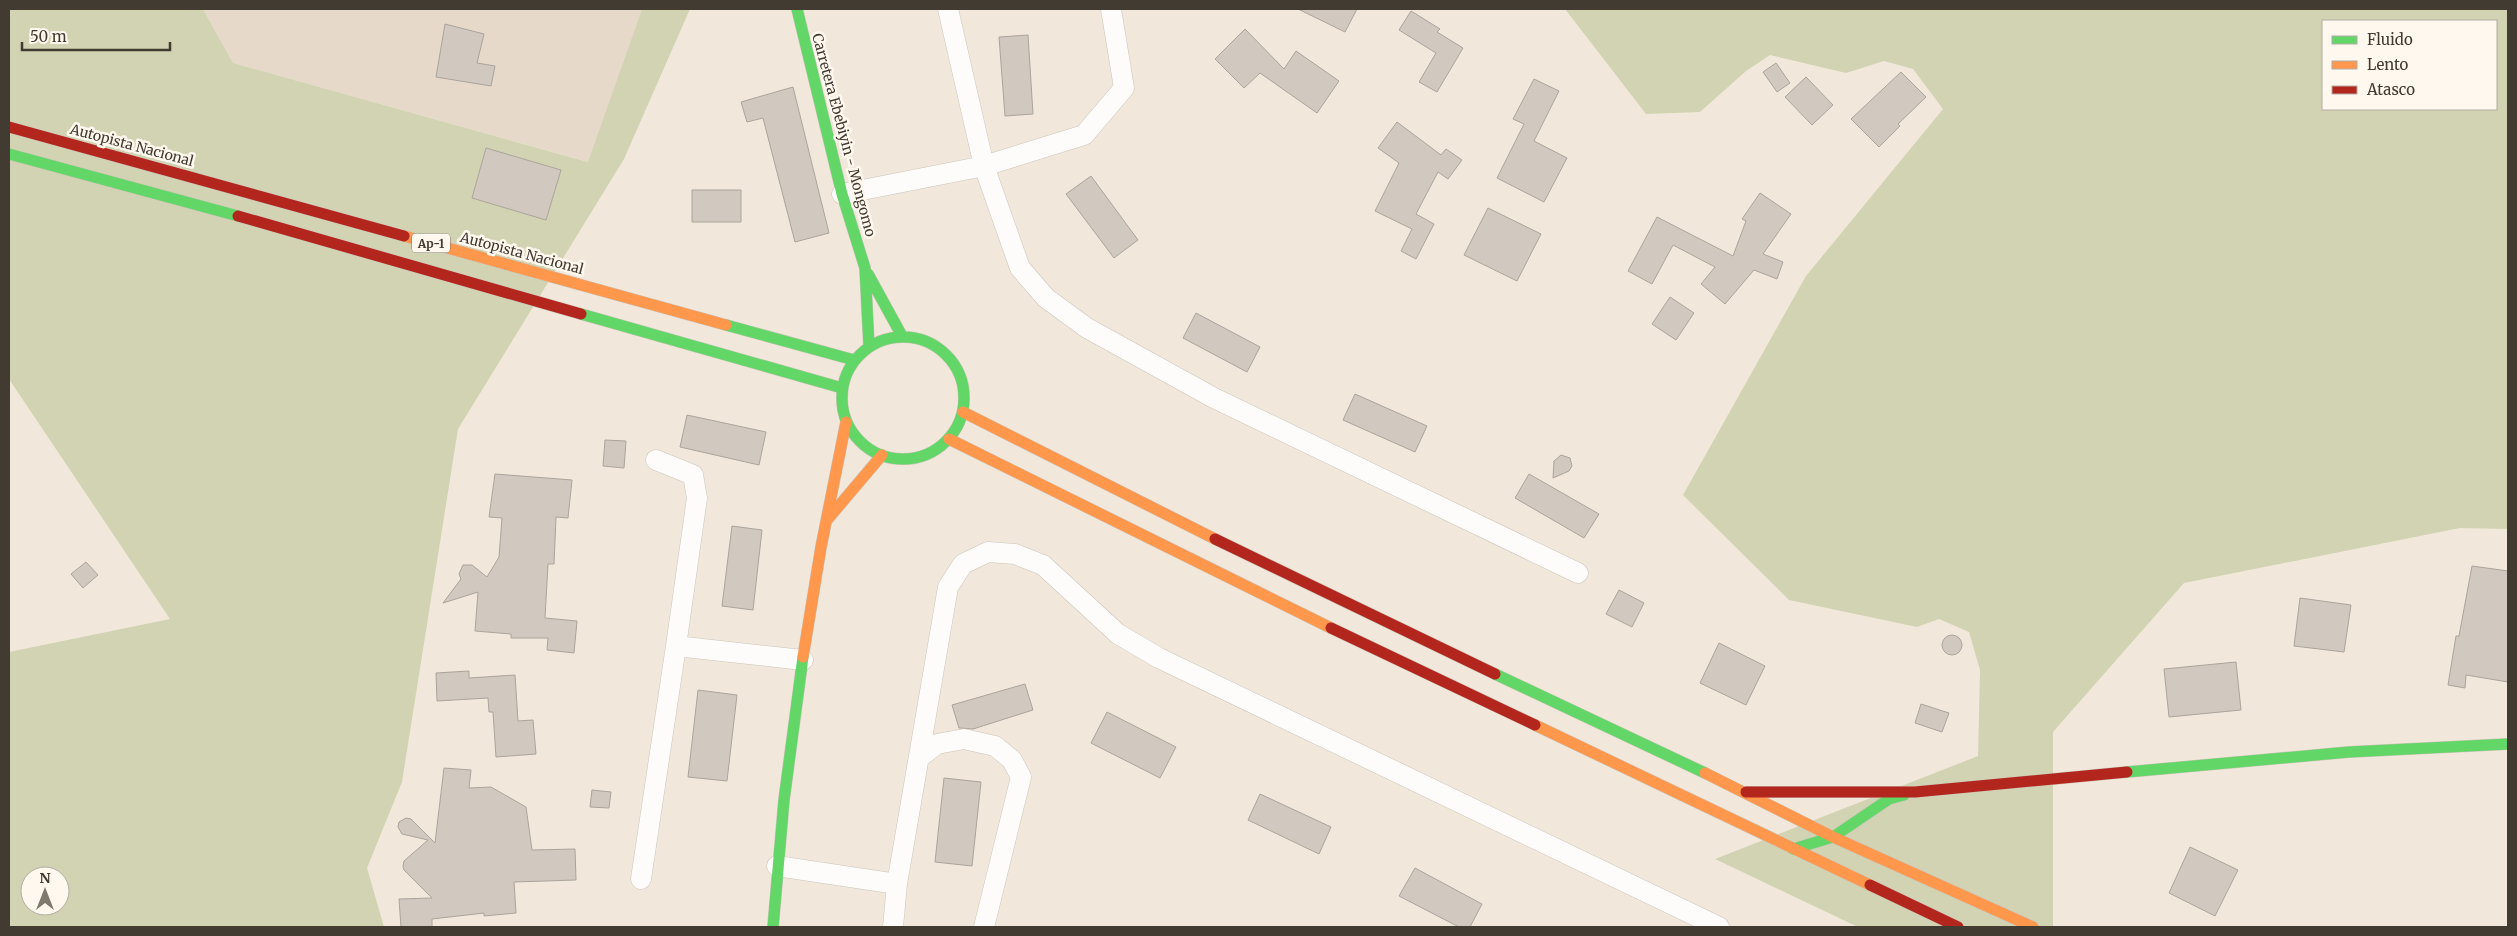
<svg xmlns="http://www.w3.org/2000/svg" width="2517" height="936" font-family="Merriweather,serif">
<style>
.industrial{fill:#e6d9ca}
.green{fill:#d2d3b2;fill-rule:evenodd}
.building{fill:#d1c9bf;stroke:#aba49b}
.lines{fill:none;stroke-linecap:round;stroke-linejoin:round}
.street-casing{stroke:#ccc4ba;stroke-width:21}
.fast-casing{stroke:#ccc4ba;stroke-width:12}
.slow-casing{stroke:#ccc4ba;stroke-width:12}
.jam-casing{stroke:#ccc4ba;stroke-width:12}
.street{stroke:#fdfcfa;stroke-width:20}
.fast{stroke:#63d668;stroke-width:11}
.slow{stroke:#ff974d;stroke-width:11}
.jam{stroke:#b3261e;stroke-width:11}
.labels{text-anchor:middle;dominant-baseline:central;stroke-width:5;stroke-linejoin:round;paint-order:stroke}
.shield{fill:#fff8ef;stroke:#7b746b;stroke-width:1}
.shield-label{font-size:12px;font-weight:bold;fill:#423b32}
.street-label{font-size:14px;fill:#423b32;stroke:#fff8ef}
</style>
<rect width="100%" height="100%" fill="#f1e8db"/>
<path class="industrial" d="M 203,9 L 642,9 L 589,162 L 233,63 Z"/>
<path class="green" d="M 9,9 L 203,9 L 233,63 L 588,162 L 642,9 L 690,9 L 624,159 L 458,429 L 402,782 L 367,868 L 384,927 L 9,927 L 9,652 L 170,619 L 9,379 ZM 30,876 L 60,876 L 60,906 L 30,906 Z
M 1565,9 L 2508,9 L 2508,529 L 2460,528 L 2184,583 L 2053,732 L 2053,927 L 1858,927 L 1715,859 L 1978,756 L 1980,670 L 1969,632 L 1939,619 L 1917,627 L 1789,600 L 1683,495 L 1806,276 L 1943,109 L 1913,69 L 1884,61 L 1846,73 L 1770,55 L 1746,71 L 1700,112 L 1646,114 ZM 2323,21 L 2496,21 L 2496,109 L 2323,109 Z"/>
<path class="building" d="M 1298,9 L 1357,9 L 1345,32 Z
M 1411,11 L 1440,29 L 1437,32 L 1463,48 L 1437,92 L 1419,82 L 1436,53 L 1399,30 Z
M 445,24 L 484,34 L 477,63 L 495,66 L 491,86 L 436,77 Z
M 1245,29 L 1284,69 L 1296,51 L 1339,81 L 1317,113 L 1260,73 L 1244,88 L 1215,59 Z
M 1028,35 L 1033,114 L 1005,116 L 999,37 Z
M 1776,63 L 1790,83 L 1777,92 L 1763,72 Z
M 1901,72 L 1926,97 L 1898,124 L 1900,126 L 1879,147 L 1851,119 Z
M 1806,77 L 1833,105 L 1812,125 L 1785,97 Z
M 1534,79 L 1559,91 L 1534,141 L 1567,158 L 1544,202 L 1497,178 L 1524,124 L 1513,119 Z
M 793,87 L 829,233 L 795,242 L 763,118 L 747,122 L 741,102 Z
M 1397,122 L 1441,155 L 1446,149 L 1462,160 L 1448,179 L 1438,172 L 1416,214 L 1434,224 L 1416,259 L 1401,251 L 1412,229 L 1375,211 L 1399,163 L 1378,148 Z
M 486,148 L 561,170 L 546,220 L 472,198 Z
M 1091,176 L 1138,240 L 1114,258 L 1066,194 Z
M 692,190 L 741,190 L 741,222 L 692,222 Z
M 1760,193 L 1791,214 L 1763,254 L 1783,262 L 1777,279 L 1754,270 L 1725,304 L 1701,284 L 1715,267 L 1673,245 L 1652,284 L 1628,271 L 1657,217 L 1733,256 L 1746,221 L 1742,219 Z
M 1488,208 L 1541,234 L 1517,281 L 1464,255 Z
M 1670,297 L 1694,313 L 1676,340 L 1652,324 Z
M 1196,313 L 1260,347 L 1247,372 L 1183,338 Z
M 1355,394 L 1427,426 L 1415,452 L 1343,420 Z
M 687,415 L 766,432 L 759,465 L 680,447 Z
M 605,440 L 626,441 L 624,468 L 603,466 Z
M 1561,455 L 1570,458 L 1572,466 L 1569,471 L 1553,478 L 1554,461 Z
M 495,474 L 572,480 L 568,518 L 556,517 L 554,564 L 548,564 L 545,618 L 577,621 L 574,653 L 547,650 L 548,638 L 511,638 L 511,634 L 475,631 L 478,592 L 443,603 L 461,579 L 459,574 L 463,565 L 472,565 L 487,577 L 499,557 L 502,518 L 489,517 Z
M 1529,474 L 1599,514 L 1584,538 L 1515,498 Z
M 732,526 L 762,530 L 753,610 L 722,606 Z
M 86,562 L 98,575 L 83,588 L 71,574 Z
M 2472,566 L 2508,571 L 2508,682 L 2466,675 L 2465,688 L 2448,685 L 2456,636 L 2459,636 Z
M 1619,590 L 1644,603 L 1632,627 L 1606,614 Z
M 2300,598 L 2351,605 L 2344,652 L 2294,646 Z
M1942 645a10 10 0 1 1 20 0a10 10 0 1 1-20 0Z
M 1719,643 L 1765,666 L 1746,705 L 1700,683 Z
M 2236,662 L 2241,710 L 2169,717 L 2164,669 Z
M 469,671 L 469,678 L 515,675 L 518,721 L 533,720 L 536,754 L 496,757 L 493,712 L 489,712 L 488,698 L 437,701 L 436,673 Z
M 1025,684 L 1033,710 L 973,729 L 959,728 L 952,705 Z
M 698,690 L 737,695 L 727,781 L 688,777 Z
M 1921,704 L 1949,713 L 1942,732 L 1915,723 Z
M 1107,712 L 1176,747 L 1160,778 L 1091,743 Z
M 444,768 L 471,770 L 469,788 L 491,787 L 526,807 L 532,850 L 575,849 L 576,880 L 514,882 L 516,913 L 484,916 L 484,913 L 432,919 L 432,927 L 401,927 L 399,899 L 432,898 L 404,870 L 403,866 L 404,861 L 428,840 L 402,834 L 398,827 L 399,822 L 406,818 L 411,819 L 435,843 Z
M 944,778 L 981,782 L 972,866 L 935,862 Z
M 592,790 L 611,792 L 609,808 L 590,807 Z
M 1260,794 L 1331,827 L 1319,854 L 1248,820 Z
M 2190,847 L 2238,870 L 2215,916 L 2169,893 Z
M 1415,868 L 1482,904 L 1470,927 L 1459,927 L 1399,896 Z"/>
<g class="lines">
<defs>
<path id="street" d="M 948,9 L 984,166 L 1020,268 L 1046,298 L 1087,328 L 1214,398 L 1578,573
M 842,194 L 984,166 L 1084,135 L 1124,88 L 1111,9
M 656,460 L 693,475 L 697,498 L 676,646 L 803,660
M 920,757 L 937,744 L 964,739 L 995,746 L 1012,760 L 1021,777 L 984,927
M 777,866 L 897,884
M 641,879 L 676,646
M 893,927 L 897,884 L 948,587 L 963,564 L 988,552 L 1015,554 L 1043,565 L 1118,634 L 1159,658 L 1719,927"/>
<path id="fast" d="M 797,9 L 842,194 L 865,268 L 869,346
M 9,154 L 238,216
M 868,274 L 902,336
M 581,314 L 842,388
M 726,325 L 854,360
M842 398a61 61 0 1 1 122 0a61 61 0 1 1-122 0Z
M 1495,674 L 1705,773
M 2127,772 L 2349,752 L 2508,744
M 1793,849 L 1833,837 L 1889,799 L 1904,795
M 773,927 L 784,800 L 803,657"/>
<path id="slow" d="M 404,236 L 726,325
M 963,412 L 1215,539
M 949,439 L 1331,628
M 827,520 L 882,455
M 803,657 L 821,547 L 846,422
M 1535,725 L 1870,885
M 1705,773 L 1833,837 L 2033,927"/>
<path id="jam" d="M 9,127 L 404,236
M 238,216 L 581,314
M 1215,539 L 1495,674
M 1331,628 L 1535,725
M 1746,792 L 1915,792 L 2127,772
M 1870,885 L 1958,927"/>
</defs>
<use href="#street" class="street-casing"/>
<use href="#fast" class="fast-casing"/>
<use href="#slow" class="slow-casing"/>
<use href="#jam" class="jam-casing"/>
<use href="#street" class="street"/>
<use href="#fast" class="fast"/>
<use href="#slow" class="slow"/>
<use href="#jam" class="jam"/>
</g>
<g class="labels">
<rect class="shield" x="412" y="233.5" width="38" height="19" rx="4"/>
<g class="shield-label">
<text x="431" y="243">Ap-1</text>
</g>
<g class="street-label">
<text transform="translate(844 135) rotate(75)">Carretera Ebebiyin - Mongomo</text>
<text transform="translate(132 145) rotate(15)">Autopista Nacional</text>
<text transform="translate(522 253) rotate(15)">Autopista Nacional</text>
</g>
</g>
<rect width="2517" height="936" fill="none" stroke="#423b32" stroke-width="20"/>
<rect x="2322" y="20" width="175" height="90" fill="#fff8ef" stroke="#b3aca3"/>
<rect x="2332" y="36" width="25" height="8" fill="#63d668" stroke="#b3aca3"/>
<text x="2367" y="45" font-size="15" fill="#423b32">Fluido</text>
<rect x="2332" y="61" width="25" height="8" fill="#ff974d" stroke="#b3aca3"/>
<text x="2367" y="70" font-size="15" fill="#423b32">Lento</text>
<rect x="2332" y="86" width="25" height="8" fill="#b3261e" stroke="#b3aca3"/>
<text x="2367" y="95" font-size="15" fill="#423b32">Atasco</text>
<g transform="translate(45 891)"><circle r="24" fill="#fff8ef" stroke="#b3aca3"/>
<path d="M0-4L9 19L0 12L-9 19Z" fill="#7f786d"/>
<text y="-8" font-size="14" font-weight="bold" text-anchor="middle" fill="#423b32">N</text>
</g>
<path d="M22 42v8h148v-8" fill="none" stroke="#423b32" stroke-width="2.5"/>
<text x="30" y="42" font-size="15" fill="#423b32" stroke="#fff8ef" stroke-width="4" paint-order="stroke">50 m</text>
</svg>
